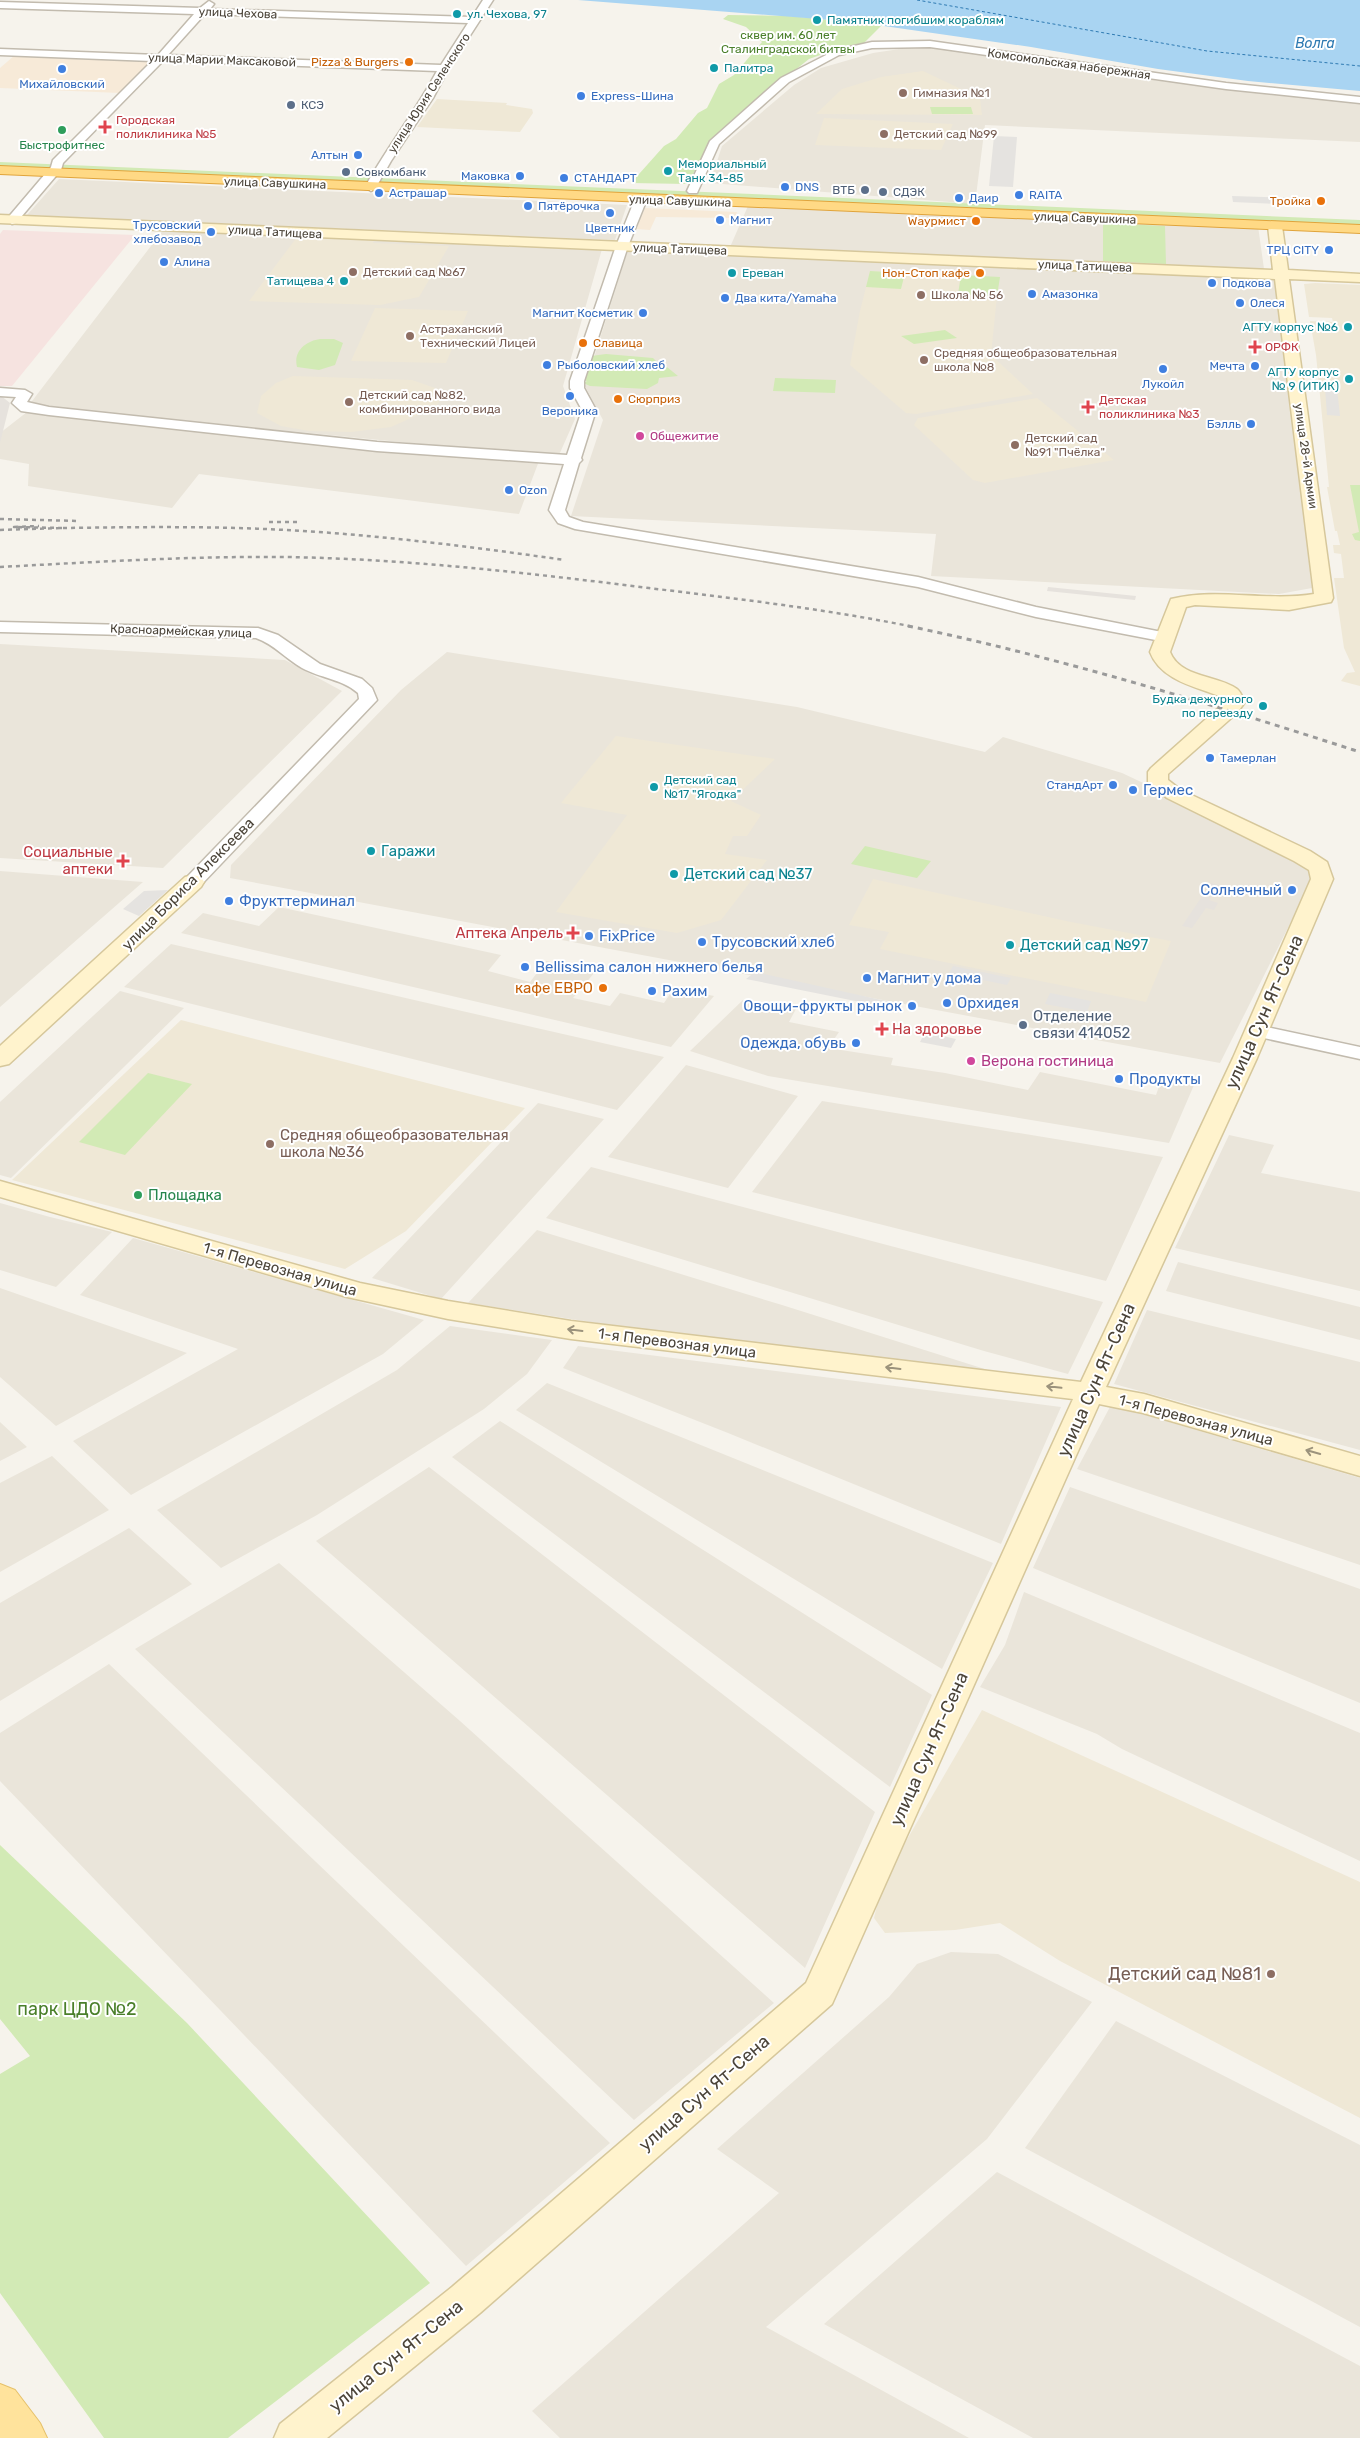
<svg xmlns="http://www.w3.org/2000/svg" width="1360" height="2438" font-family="Rubik,sans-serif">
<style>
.residential{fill:#eae5da}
.commercial{fill:#f7ead8}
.industrial{fill:#e6e2dd}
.education{fill:#efe8d6}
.medical{fill:#f6e3e0}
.green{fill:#d2eab5}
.parking{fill:#e5e3e0}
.water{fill:#a9d4f2}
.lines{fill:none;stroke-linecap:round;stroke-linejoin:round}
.ferry{stroke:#2e7ab2;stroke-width:1;stroke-dasharray:3 2.5;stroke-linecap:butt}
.tertiary-casing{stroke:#c2bbae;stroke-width:3}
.secondary-casing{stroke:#d6c79b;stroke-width:3}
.primary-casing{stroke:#e6c16a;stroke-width:2}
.trunk-casing{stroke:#e0a43c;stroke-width:2}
.tertiary{fill:#fff;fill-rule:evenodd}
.secondary{fill:#fff3cd;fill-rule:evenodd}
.primary{fill:#ffe39c;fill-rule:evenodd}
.trunk{fill:#ffd985;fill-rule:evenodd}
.rail-far1{stroke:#9a9a9a;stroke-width:2.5;stroke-dasharray:4 4;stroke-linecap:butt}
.rail{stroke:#9a9a9a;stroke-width:3;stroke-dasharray:5 5;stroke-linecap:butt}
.oneway{stroke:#9c937c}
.culture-dot{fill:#0f9aa8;stroke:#fff;stroke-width:2}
.food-dot{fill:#e8710a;stroke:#fff;stroke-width:2}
.shop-dot{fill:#3f7fe0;stroke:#fff;stroke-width:2}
.education-dot{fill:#8d6e63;stroke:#fff;stroke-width:2}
.service-dot{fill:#5c6f8a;stroke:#fff;stroke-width:2}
.health-dot{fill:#e0444e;stroke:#fff;stroke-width:2}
.leisure-dot{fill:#2e9e5b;stroke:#fff;stroke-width:2}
.hotel-dot{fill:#d1479c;stroke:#fff;stroke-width:2}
.labels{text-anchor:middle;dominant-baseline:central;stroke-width:4;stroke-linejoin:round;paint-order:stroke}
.far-street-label{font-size:12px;fill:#4b4439;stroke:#fff}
.far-culture-label{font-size:12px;fill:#0d838f;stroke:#fff;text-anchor:start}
.far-park-label{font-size:12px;fill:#4a7f2a;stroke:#fff}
.far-food-label{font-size:12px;fill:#c56008;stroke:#fff;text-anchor:end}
.far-shop-label{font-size:12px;fill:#366cbe;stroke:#fff;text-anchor:start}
.far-education-label{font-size:12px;fill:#785e54;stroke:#fff;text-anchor:start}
.far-service-label{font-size:12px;fill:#4e5e75;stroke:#fff;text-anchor:start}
.far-health-label{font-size:12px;fill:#be3a42;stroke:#fff;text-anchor:start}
.far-leisure-label{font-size:12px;fill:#27864d;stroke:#fff}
.far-hotel-label{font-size:12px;fill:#b23c85;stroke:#fff;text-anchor:start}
.far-water-label{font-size:14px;font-style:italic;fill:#2e7ab2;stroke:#fff}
.shop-label{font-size:15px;fill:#366cbe;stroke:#fff;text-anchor:start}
.culture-label{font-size:15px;fill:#0d838f;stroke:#fff;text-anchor:start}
.health-label{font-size:15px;fill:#be3a42;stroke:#fff;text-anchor:end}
.street-label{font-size:15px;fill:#4b4439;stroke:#fff}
.food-label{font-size:15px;fill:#c56008;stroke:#fff;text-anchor:end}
.service-label{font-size:15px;fill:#4e5e75;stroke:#fff;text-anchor:start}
.hotel-label{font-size:15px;fill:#b23c85;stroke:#fff;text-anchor:start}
.education-label{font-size:15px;fill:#785e54;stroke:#fff;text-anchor:start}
.leisure-label{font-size:15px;fill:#27864d;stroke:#fff;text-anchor:start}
.near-street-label{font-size:18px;fill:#4b4439;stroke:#fff}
.near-education-label{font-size:18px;fill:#785e54;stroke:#fff;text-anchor:end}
.near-park-label{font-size:18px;fill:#4a7f2a;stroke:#fff}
</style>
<rect width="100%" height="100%" fill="#f6f3ec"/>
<path class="residential" d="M 913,47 L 947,48 L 1152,80 L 1360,102 L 1360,142 L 985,125 L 975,204 L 710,183 L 722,146 L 794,85 L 821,68 L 873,53 Z
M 59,179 L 627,205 L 615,240 L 27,215 Z
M 748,206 L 1258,226 L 1265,276 L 1277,281 L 1312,588 L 1279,594 L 931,576 L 936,534 L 571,516 L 603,420 L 585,386 L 628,250 L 727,254 Z
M 164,229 L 602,249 L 563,386 L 575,419 L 559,455 L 430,445 L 29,405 Z
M 27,412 L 492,459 L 539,461 L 519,514 L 199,474 L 172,508 L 28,486 L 29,464 L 0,459 L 0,433 Z
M 0,644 L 285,660 L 342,691 L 163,868 L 0,858 Z
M 447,652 L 797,707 L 985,752 L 1003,737 L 1122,773 L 1303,858 L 1314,876 L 1220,1063 L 230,878 L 231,865 L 401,690 Z
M 0,871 L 143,882 L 0,1007 Z
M 279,907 L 501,955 L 488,971 L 530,982 L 546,961 L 595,972 L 573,998 L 610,1006 L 620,993 L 664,1003 L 674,988 L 714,996 L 671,1047 L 181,933 L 203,913 L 259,926 Z
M 171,944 L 462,1011 L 664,1057 L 617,1110 L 124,987 Z
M 120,991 L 184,1008 L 11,1178 L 0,1175 L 0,1102 Z
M 743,1000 L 796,1009 L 789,1022 L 839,1032 L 828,1048 L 893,1058 L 891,1065 L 945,1073 L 1028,1090 L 1040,1072 L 1156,1095 L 1162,1078 L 1194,1085 L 1169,1143 L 768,1076 L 690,1051 Z
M 686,1065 L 798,1096 L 728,1188 L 608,1157 Z
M 822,1101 L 1086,1144 L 1163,1157 L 1106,1281 L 752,1192 Z
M 538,1103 L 604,1119 L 441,1299 L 372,1278 Z
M 1229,1135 L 1274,1145 L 1261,1173 L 1360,1192 L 1360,1291 L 1175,1248 Z
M 591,1167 L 1103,1302 L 1068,1374 L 984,1351 L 546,1218 Z
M 0,1203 L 50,1217 L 112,1232 L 56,1287 L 0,1270 Z
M 537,1230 L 782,1305 L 991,1371 L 623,1327 L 468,1303 Z
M 133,1238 L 424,1320 L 383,1354 L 131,1495 L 73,1441 L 238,1349 L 80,1295 Z
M 1178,1262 L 1360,1307 L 1360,1340 L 1166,1291 Z
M 0,1288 L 89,1319 L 187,1353 L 56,1426 L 0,1377 Z
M 1147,1310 L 1360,1362 L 1360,1450 L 1114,1384 Z
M 450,1326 L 552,1340 L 527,1374 L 484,1409 L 317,1515 L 221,1568 L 157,1510 L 397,1370 Z
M 578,1346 L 1061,1407 L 1001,1544 L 728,1433 L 563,1368 Z
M 547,1383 L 993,1563 L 942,1669 L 516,1410 Z
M 1111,1405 L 1360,1478 L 1360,1565 L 1077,1469 Z
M 500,1421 L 932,1695 L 890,1787 L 452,1457 Z
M 0,1422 L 27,1447 L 0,1461 Z
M 52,1456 L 109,1510 L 0,1572 L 0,1483 Z
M 429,1467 L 875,1812 L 805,1968 L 316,1541 Z
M 1070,1487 L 1360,1589 L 1360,1703 L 1033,1568 Z
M 129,1528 L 192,1584 L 0,1701 L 0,1603 Z
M 279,1563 L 460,1721 L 774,2003 L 634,2120 L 135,1649 Z
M 1024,1592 L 1360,1733 L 1360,1861 L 1122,1749 L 1097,1734 L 980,1687 L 1005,1645 Z
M 109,1664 L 610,2143 L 466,2266 L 0,1781 L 0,1733 Z
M 951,1952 L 998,1954 L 1092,2002 L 987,2139 L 766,2327 L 969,2438 L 560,2438 L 532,2411 L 779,2193 L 717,2149 L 889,1997 L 917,1964 Z
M 1116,2021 L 1360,2145 L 1360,2327 L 1025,2148 Z
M 997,2172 L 1360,2366 L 1360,2438 L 1033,2438 L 824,2324 Z"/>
<path class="commercial" d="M 15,55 L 144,60 L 152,62 L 120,93 L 0,88 L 0,68 Z
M 645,208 L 737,212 L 735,218 L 656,217 L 650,230 L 636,229 Z"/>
<path class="industrial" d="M 0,395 L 10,403 L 0,443 Z
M 1048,587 L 1136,596 L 1135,600 L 1047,591 Z
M 1211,883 L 1219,885 L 1209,900 L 1218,903 L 1214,910 L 1206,908 L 1192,928 L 1182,926 Z"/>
<path class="education" d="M 923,71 L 980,98 L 982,115 L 816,114 L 842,89 L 881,77 Z
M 437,99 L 507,103 L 506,105 L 532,109 L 533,113 L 520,132 L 417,127 Z
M 824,118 L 953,124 L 941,150 L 815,145 Z
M 297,237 L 374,240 L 373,243 L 449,246 L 419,297 L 380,305 L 249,301 Z
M 870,271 L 961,275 L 958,294 L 997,296 L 991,355 L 1033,394 L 916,414 L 906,413 L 850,365 L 860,311 Z
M 1315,283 L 1360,285 L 1360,686 L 1341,681 L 1347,673 L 1355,672 L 1344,648 L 1334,578 L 1344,578 L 1341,554 L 1334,553 L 1333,545 L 1340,545 L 1337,531 L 1335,531 L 1327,487 L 1329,487 L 1316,355 L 1310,321 L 1333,322 L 1332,318 L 1309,317 L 1304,284 Z
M 375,308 L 468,311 L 446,363 L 351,361 Z
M 293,376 L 412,380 L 435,388 L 442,397 L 436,407 L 391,427 L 351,432 L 309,431 L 281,426 L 257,413 L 261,396 L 276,383 Z
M 1037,398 L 1114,460 L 985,483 L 973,480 L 914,425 L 918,418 Z
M 616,736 L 775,759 L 731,801 L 761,815 L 747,836 L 733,836 L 725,854 L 767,860 L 721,920 L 677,933 L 556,912 L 627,815 L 561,803 Z
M 873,879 L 1071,922 L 1171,941 L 1146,1002 L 984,970 L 880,949 L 889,932 L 849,925 Z
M 181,1020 L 525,1108 L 406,1231 L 345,1269 L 12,1180 Z
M 982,1710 L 1360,1882 L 1360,2118 L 1060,1961 L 1000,1923 L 955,1930 L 885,1933 L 874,1918 L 883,1881 Z"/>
<path class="medical" d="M 3,230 L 135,235 L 12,386 L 0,386 L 0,234 Z"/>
<path class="green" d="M 728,15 L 790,16 L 882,25 L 864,43 L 846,46 L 809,59 L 784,79 L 703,157 L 687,184 L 631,183 L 664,146 L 676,139 L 698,113 L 707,108 L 719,84 L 734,75 L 762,42 L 746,27 L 723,19 Z
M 930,107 L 971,107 L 973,114 L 932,114 Z
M 0,162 L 1360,220 L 1360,227 L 0,170 Z
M 1103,223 L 1165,226 L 1166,264 L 1103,261 Z
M 870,271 L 905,273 L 901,289 L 866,287 Z
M 961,275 L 1000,277 L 997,296 L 958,294 Z
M 945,330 L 957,338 L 914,344 L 901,336 Z
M 320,339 L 334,339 L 343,343 L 335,365 L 319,370 L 297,367 C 293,351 306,341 320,339 Z
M 606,354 L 653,358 L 657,362 L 650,364 L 662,363 L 678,376 L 659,378 L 658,383 L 647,389 L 590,386 L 583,383 L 587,381 L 581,380 L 591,356 Z
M 775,378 L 836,380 L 835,393 L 773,391 Z
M 1350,485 L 1360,485 L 1360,541 L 1355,540 L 1352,534 L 1359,532 Z
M 865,846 L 931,861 L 917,878 L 851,864 Z
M 148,1073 L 192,1084 L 125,1155 L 79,1142 Z
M 0,1845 L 187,2023 L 430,2283 L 228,2438 L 104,2438 L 0,2293 L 0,2074 L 30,2056 L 0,2019 Z"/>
<path class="parking" d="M 994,136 L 1017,137 L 1013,187 L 989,186 Z
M 1232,196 L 1303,198 L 1304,205 L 1233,202 Z
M 1325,388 L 1337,388 L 1340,416 L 1327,415 Z
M 168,890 L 139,916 L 123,909 L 144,891 Z
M 953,966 L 1011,978 L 1007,985 L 949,973 Z
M 755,972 L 895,1003 L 895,1009 L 746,979 Z
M 1050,993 L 1091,1001 L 1087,1012 L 1045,1004 Z
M 925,1032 L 956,1039 L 951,1048 L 920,1042 Z"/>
<path class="water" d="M 578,0 L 1360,0 L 1360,91 L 1248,81 L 1158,69 L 1031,47 L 856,22 Z"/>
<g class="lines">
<path class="ferry" d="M 917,0 L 1207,51 L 1360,66"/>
<defs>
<path id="tertiary" d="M 483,0 L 493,0 L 449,68 L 433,98 L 391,161 L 375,189 L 371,191 L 365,187 C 387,147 416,111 437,71 L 163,61 L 63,163 L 61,170 L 16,223 L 12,224 L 6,220 L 51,167 L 53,160 L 152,61 L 0,55 L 0,49 L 158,55 L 194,14 L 0,8 L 0,2 L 200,8 L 209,1 L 214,4 L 210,9 L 472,17 ZM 205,14 L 468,23 L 441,65 L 168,55 Z
M 930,41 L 1226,83 L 1360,97 L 1360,103 L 1226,89 L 930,47 L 872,48 L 839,55 L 789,82 L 719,144 L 697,193 L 689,193 L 687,191 L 710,141 L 781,78 L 836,50 L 872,42 Z
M 641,195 L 647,199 L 628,246 L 584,381 L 584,388 L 596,410 L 581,458 L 582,460 L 579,463 L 565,510 L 569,517 L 583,522 L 918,577 L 1036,607 L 1172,634 L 1174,637 L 1172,640 L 1166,642 L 1036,617 L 918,587 L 575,529 L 558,523 L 549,510 L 564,464 L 377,451 L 49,415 L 21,411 L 12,403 L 16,397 L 0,396 L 0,388 L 25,390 L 32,394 L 27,402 L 49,407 L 377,442 L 567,455 L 582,410 L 570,388 L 570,381 L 616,246 L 635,199 Z
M 0,622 L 258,628 L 278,635 L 320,664 L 362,679 L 372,688 L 377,700 L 200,886 L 186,886 L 184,882 L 186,878 L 359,699 L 358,693 C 342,679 320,678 302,668 C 286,659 274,644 256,638 L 0,632 Z
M 1257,1025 L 1360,1047 L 1360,1059 L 1250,1035 L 1247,1031 L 1250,1027 Z"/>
<path id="secondary" d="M 0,215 L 1273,270 L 1268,226 L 1275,222 L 1282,226 L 1288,270 L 1360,274 L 1360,282 L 1289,279 L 1333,598 L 1331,602 L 1289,610 L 1195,605 L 1186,607 L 1170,652 C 1180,678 1218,675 1237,689 C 1240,691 1243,698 1245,702 L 1237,713 L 1168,774 L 1168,780 L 1181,790 L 1310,851 L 1327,862 L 1333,879 L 1257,1058 L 1106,1387 L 1144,1394 L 1360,1456 L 1360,1476 L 1143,1413 L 1099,1404 L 832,2004 L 480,2313 L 327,2438 L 274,2438 L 280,2424 L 452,2287 L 806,1983 L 1073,1399 L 571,1339 L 448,1319 L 347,1297 L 0,1197 L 0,1181 L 360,1283 L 448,1301 L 571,1321 L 1081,1382 L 1233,1058 L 1311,879 L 1309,870 L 1294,861 L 1167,798 L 1148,782 L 1148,772 L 1151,768 L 1225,702 L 1222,697 C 1197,687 1161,681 1150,652 L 1171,599 C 1218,587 1266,602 1314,594 L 1275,279 L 0,223 Z
M 193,875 L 201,877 L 204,882 L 201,887 L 9,1064 L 0,1066 L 0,1046 L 185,877 Z"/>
<path id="primary" d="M 0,2384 L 15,2390 L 40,2423 L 47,2438 L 0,2438 Z"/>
<path id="trunk" d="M 0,166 L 1360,225 L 1360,233 L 0,174 Z"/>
</defs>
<use href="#tertiary" class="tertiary-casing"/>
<use href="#secondary" class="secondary-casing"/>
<use href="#primary" class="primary-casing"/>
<use href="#trunk" class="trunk-casing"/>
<use href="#tertiary" class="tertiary"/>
<use href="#secondary" class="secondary"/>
<use href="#primary" class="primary"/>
<use href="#trunk" class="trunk"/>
<path class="rail-far1" d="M 0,519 L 80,521
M 269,522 L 297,522
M 63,528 C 138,527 212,526 286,530 C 380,535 473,547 565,560
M 0,530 L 63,528 L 14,527 L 39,526
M 0,567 C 95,562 191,556 286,557 C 408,559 528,573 649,588 C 738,599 826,609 914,627"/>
<path class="rail" d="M 908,626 C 1061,658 1211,704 1360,752"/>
</g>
<defs><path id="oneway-shaft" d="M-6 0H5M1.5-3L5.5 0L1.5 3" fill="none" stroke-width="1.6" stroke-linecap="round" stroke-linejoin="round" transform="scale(1.25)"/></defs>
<g class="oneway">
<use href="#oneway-shaft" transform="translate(575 1330) rotate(-173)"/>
<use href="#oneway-shaft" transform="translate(893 1368) rotate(-173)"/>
<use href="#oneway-shaft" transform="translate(1054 1387) rotate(-174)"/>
<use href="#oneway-shaft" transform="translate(1313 1452) rotate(-164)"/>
</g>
<g class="culture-dot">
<circle cx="457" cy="14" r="5"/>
<circle cx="817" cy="20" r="5"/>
<circle cx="714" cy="68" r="5"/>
<circle cx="668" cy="171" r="5"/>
<circle cx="732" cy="273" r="5"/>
<circle cx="344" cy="281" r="5"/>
<circle cx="1348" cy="327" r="5"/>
<circle cx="1349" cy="379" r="5"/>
<circle cx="1263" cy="706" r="5"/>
<circle cx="654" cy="787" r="5"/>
<circle cx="371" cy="851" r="5"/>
<circle cx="674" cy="874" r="5"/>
<circle cx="1010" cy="945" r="5"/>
</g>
<g class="food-dot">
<circle cx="409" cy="62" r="5"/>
<circle cx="1321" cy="201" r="5"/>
<circle cx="976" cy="221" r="5"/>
<circle cx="980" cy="273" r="5"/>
<circle cx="583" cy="343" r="5"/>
<circle cx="618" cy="399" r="5"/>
<circle cx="603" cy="988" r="5"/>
</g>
<g class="shop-dot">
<circle cx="62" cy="69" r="5"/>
<circle cx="581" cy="96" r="5"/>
<circle cx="358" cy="155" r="5"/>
<circle cx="520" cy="176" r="5"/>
<circle cx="564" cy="178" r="5"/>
<circle cx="785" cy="187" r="5"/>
<circle cx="379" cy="193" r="5"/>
<circle cx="1019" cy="195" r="5"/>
<circle cx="959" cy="198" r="5"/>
<circle cx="528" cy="206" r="5"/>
<circle cx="610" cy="213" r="5"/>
<circle cx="720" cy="220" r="5"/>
<circle cx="211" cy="232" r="5"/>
<circle cx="1329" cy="250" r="5"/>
<circle cx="164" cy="262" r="5"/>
<circle cx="1212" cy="283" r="5"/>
<circle cx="1032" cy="294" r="5"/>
<circle cx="725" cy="298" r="5"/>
<circle cx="1240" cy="303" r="5"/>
<circle cx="643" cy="313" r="5"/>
<circle cx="547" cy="365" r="5"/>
<circle cx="1255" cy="366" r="5"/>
<circle cx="1163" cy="369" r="5"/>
<circle cx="570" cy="396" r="5"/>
<circle cx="1251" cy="424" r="5"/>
<circle cx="509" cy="490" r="5"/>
<circle cx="1210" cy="758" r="5"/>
<circle cx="1113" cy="785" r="5"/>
<circle cx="1133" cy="790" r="5"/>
<circle cx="1292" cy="890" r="5"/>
<circle cx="229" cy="901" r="5"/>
<circle cx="589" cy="936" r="5"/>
<circle cx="702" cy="942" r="5"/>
<circle cx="525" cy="967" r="5"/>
<circle cx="867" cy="978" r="5"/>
<circle cx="652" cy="991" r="5"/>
<circle cx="947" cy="1003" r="5"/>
<circle cx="912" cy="1006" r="5"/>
<circle cx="856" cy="1043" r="5"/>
<circle cx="1119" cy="1079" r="5"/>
</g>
<g class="education-dot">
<circle cx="903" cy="93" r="5"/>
<circle cx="884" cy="134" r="5"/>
<circle cx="353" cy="272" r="5"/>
<circle cx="921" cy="295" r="5"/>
<circle cx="410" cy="336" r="5"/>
<circle cx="924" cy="360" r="5"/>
<circle cx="349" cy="402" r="5"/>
<circle cx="1015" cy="445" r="5"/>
<circle cx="270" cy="1144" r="5"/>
<circle cx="1271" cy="1974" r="5"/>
</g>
<g class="service-dot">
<circle cx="291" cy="105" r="5"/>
<circle cx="346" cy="172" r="5"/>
<circle cx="865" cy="190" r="5"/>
<circle cx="883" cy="192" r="5"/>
<circle cx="1023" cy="1025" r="5"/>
</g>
<g class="health-dot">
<path d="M102.5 119.5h5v5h5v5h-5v5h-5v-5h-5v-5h5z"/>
<path d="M1252.5 339.5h5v5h5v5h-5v5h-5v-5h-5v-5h5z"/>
<path d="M1085.5 399.5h5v5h5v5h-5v5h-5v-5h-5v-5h5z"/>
<path d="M120.5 853.5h5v5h5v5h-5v5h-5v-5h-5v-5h5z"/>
<path d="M570.5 925.5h5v5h5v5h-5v5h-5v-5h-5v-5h5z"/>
<path d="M879.5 1021.5h5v5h5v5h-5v5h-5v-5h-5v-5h5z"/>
</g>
<g class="leisure-dot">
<circle cx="62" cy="130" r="5"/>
<circle cx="138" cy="1195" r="5"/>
</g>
<g class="hotel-dot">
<circle cx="640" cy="436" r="5"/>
<circle cx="971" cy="1061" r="5"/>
</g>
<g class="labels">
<g class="far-street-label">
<text transform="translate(238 13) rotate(2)">улица Чехова</text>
<text transform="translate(222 60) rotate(2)">улица Марии Максаковой</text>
<text transform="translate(1069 64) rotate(8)">Комсомольская набережная</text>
<text transform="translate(429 93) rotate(-57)">улица Юрия Селенского</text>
<text transform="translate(275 183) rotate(2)">улица Савушкина</text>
<text transform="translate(680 201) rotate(2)">улица Савушкина</text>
<text transform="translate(1085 218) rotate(2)">улица Савушкина</text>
<text transform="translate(275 232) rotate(3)">улица Татищева</text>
<text transform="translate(680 249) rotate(2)">улица Татищева</text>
<text transform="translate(1085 266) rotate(2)">улица Татищева</text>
<text transform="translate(1306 456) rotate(82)">улица 28-й Армии</text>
<text transform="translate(181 631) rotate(2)">Красноармейская улица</text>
</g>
<g class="far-culture-label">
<text x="467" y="14">ул. Чехова, 97</text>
<text x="827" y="20">Памятник погибшим кораблям</text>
<text x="724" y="68">Палитра</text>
<text x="678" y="164">Мемориальный<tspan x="678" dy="14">Танк 34-85</tspan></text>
<text x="742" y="273">Ереван</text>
<text x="334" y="281" text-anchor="end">Татищева 4</text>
<text x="1338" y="327" text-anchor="end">АГТУ корпус №6</text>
<text x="1339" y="372" text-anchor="end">АГТУ корпус<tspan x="1339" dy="14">№ 9 (ИТИК)</tspan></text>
<text x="1253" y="699" text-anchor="end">Будка дежурного<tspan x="1253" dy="14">по переезду</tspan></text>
<text x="664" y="780">Детский сад<tspan x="664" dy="14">№17 "Ягодка"</tspan></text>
</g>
<g class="far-park-label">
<text x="788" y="35">сквер им. 60 лет<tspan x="788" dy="14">Сталинградской битвы</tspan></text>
</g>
<g class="far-food-label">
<text x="399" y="62">Pizza &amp; Burgers</text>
<text x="1311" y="201">Тройка</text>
<text x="966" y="221">Wаурмист</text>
<text x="970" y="273">Нон-Стоп кафе</text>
<text x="593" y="343" text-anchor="start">Славица</text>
<text x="628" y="399" text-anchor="start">Сюрприз</text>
</g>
<g class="far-shop-label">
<text x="62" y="84" text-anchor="middle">Михайловский</text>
<text x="591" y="96">Express-Шина</text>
<text x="348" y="155" text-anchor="end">Алтын</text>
<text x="510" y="176" text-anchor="end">Маковка</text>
<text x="574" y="178">СТАНДАРТ</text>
<text x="795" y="187">DNS</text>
<text x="389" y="193">Астрашар</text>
<text x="1029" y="195">RAITA</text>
<text x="969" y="198">Даир</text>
<text x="538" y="206">Пятёрочка</text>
<text x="730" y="220">Магнит</text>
<text x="201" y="225" text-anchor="end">Трусовский<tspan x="201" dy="14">хлебозавод</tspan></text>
<text x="610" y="228" text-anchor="middle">Цветник</text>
<text x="1319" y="250" text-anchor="end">ТРЦ CITY</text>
<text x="174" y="262">Алина</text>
<text x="1222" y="283">Подкова</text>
<text x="1042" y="294">Амазонка</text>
<text x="735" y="298">Два кита/Yamaha</text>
<text x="1250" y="303">Олеся</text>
<text x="633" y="313" text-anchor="end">Магнит Косметик</text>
<text x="557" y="365">Рыболовский хлеб</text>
<text x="1245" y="366" text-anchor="end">Мечта</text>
<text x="1163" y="384" text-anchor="middle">Лукойл</text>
<text x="570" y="411" text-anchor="middle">Вероника</text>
<text x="1241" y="424" text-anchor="end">Бэлль</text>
<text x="519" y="490">Ozon</text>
<text x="1220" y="758">Тамерлан</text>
<text x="1103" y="785" text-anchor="end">СтандАрт</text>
</g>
<g class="far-education-label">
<text x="913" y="93">Гимназия №1</text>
<text x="894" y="134">Детский сад №99</text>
<text x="363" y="272">Детский сад №67</text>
<text x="931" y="295">Школа № 56</text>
<text x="420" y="329">Астраханский<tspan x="420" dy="14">Технический Лицей</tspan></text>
<text x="934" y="353">Средняя общеобразовательная<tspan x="934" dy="14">школа №8</tspan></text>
<text x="359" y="395">Детский сад №82,<tspan x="359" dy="14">комбинированного вида</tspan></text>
<text x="1025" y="438">Детский сад<tspan x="1025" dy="14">№91 "Пчёлка"</tspan></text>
</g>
<g class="far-service-label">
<text x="301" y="105">КСЭ</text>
<text x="356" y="172">Совкомбанк</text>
<text x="855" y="190" text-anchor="end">ВТБ</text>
<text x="893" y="192">СДЭК</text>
</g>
<g class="far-health-label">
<text x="116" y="120">Городская<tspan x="116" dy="14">поликлиника №5</tspan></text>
<text x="1265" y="347">ОРФК</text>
<text x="1099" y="400">Детская<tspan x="1099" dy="14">поликлиника №3</tspan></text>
</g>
<g class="far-leisure-label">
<text x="62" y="145">Быстрофитнес</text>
</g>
<g class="far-hotel-label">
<text x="650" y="436">Общежитие</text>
</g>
<g class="far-water-label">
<text x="1315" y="43">Волга</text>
</g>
<g class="shop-label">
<text x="1143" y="790">Гермес</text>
<text x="1282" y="890" text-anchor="end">Солнечный</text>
<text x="239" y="901">Фрукттерминал</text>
<text x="599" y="936">FixPrice</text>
<text x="712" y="942">Трусовский хлеб</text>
<text x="535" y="967">Bellissima салон нижнего белья</text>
<text x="877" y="978">Магнит у дома</text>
<text x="662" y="991">Рахим</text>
<text x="957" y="1003">Орхидея</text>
<text x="902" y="1006" text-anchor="end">Овощи-фрукты рынок</text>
<text x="846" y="1043" text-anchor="end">Одежда, обувь</text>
<text x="1129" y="1079">Продукты</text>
</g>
<g class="culture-label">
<text x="381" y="851">Гаражи</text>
<text x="684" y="874">Детский сад №37</text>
<text x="1020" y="945">Детский сад №97</text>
</g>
<g class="health-label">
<text x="113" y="852">Социальные<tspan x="113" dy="17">аптеки</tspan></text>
<text x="563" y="933">Аптека Апрель</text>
<text x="892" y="1029" text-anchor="start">На здоровье</text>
</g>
<g class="street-label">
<text transform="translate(188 884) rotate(-45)">улица Бориса Алексеева</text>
<text transform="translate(280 1269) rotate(16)">1-я Перевозная улица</text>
<text transform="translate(677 1343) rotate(7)">1-я Перевозная улица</text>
<text transform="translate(1196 1420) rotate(15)">1-я Перевозная улица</text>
</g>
<g class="food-label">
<text x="593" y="988">кафе ЕВРО</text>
</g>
<g class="service-label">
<text x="1033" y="1016">Отделение<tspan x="1033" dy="17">связи 414052</tspan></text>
</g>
<g class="hotel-label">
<text x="981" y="1061">Верона гостиница</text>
</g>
<g class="education-label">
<text x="280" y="1135">Средняя общеобразовательная<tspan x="280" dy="17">школа №36</tspan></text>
</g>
<g class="leisure-label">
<text x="148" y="1195">Площадка</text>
</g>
<g class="near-street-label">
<text transform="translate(1264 1012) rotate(-66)">улица Сун Ят-Сена</text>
<text transform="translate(1096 1380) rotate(-66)">улица Сун Ят-Сена</text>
<text transform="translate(929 1749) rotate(-66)">улица Сун Ят-Сена</text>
<text transform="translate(704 2093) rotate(-41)">улица Сун Ят-Сена</text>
<text transform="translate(396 2356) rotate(-39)">улица Сун Ят-Сена</text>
</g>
<g class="near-education-label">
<text x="1261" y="1974">Детский сад №81</text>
</g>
<g class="near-park-label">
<text x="77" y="2009">парк ЦДО №2</text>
</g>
</g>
</svg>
